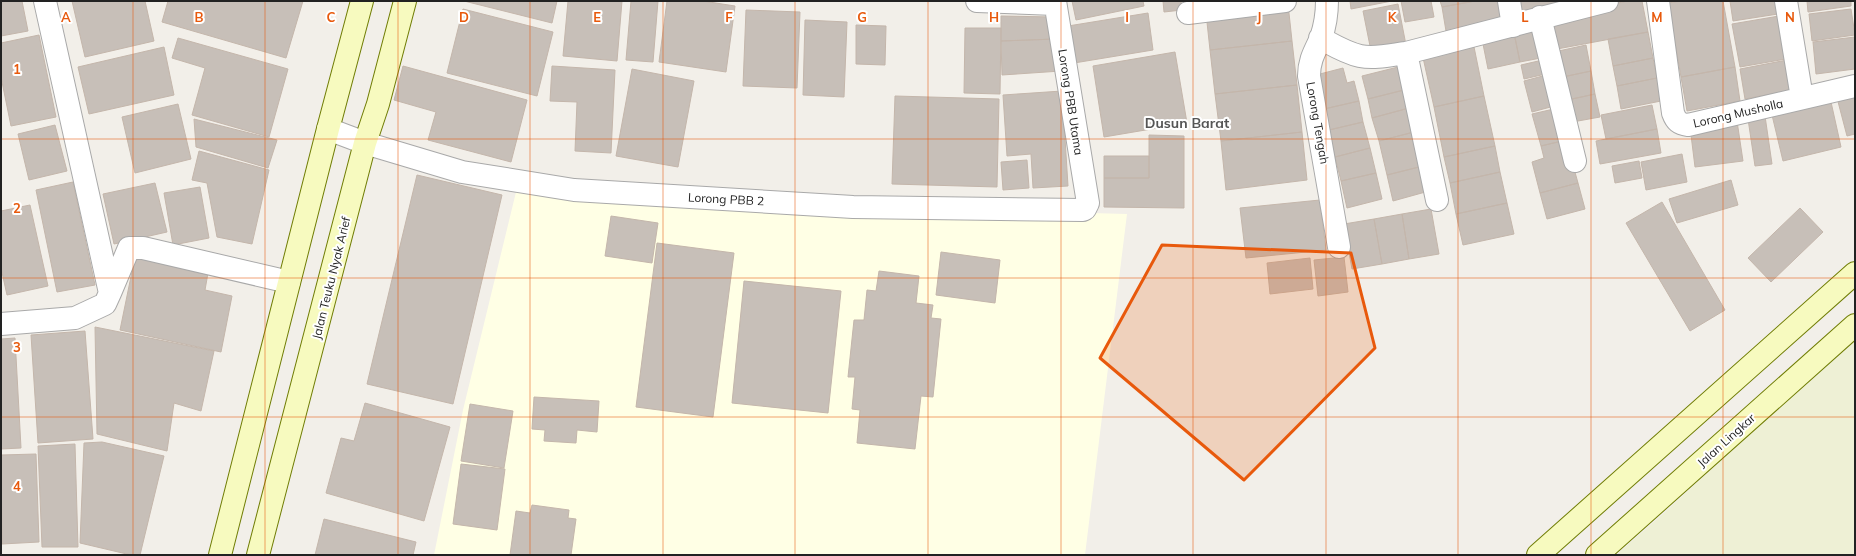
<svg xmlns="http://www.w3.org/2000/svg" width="1856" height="556" font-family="Mulish,sans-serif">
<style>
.education{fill:#ffffe5;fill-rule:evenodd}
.farmland{fill:#eef0d5}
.building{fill:#c7bfb8;stroke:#c4b6ab}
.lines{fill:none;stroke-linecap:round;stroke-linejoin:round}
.street-casing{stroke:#a9a9a9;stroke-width:24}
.secondary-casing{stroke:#707d05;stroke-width:24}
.street{stroke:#fff;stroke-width:22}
.secondary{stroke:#f7fabf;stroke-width:22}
.marked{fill:#e8590c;fill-opacity:0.2;stroke:#e8590c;stroke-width:3;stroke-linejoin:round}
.grid{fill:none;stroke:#e8590c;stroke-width:1;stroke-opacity:0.55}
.labels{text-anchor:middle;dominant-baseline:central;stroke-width:4;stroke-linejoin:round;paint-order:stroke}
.street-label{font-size:12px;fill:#222;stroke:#fff}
.quarter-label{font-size:14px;font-weight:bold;fill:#555;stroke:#fff}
.grid-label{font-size:13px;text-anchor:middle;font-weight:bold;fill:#e8590c;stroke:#fff;stroke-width:4;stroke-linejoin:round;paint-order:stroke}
</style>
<rect width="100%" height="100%" fill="#f2efe9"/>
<path class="education" d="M 516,192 L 572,199 L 1127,214 L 1085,555 L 434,555 L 463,410 ZM 734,253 L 713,417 L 637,407 L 636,407 ZM 941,253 L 1000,260 L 995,303 L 936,295 ZM 879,271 L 918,276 L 916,303 L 932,305 L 931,318 L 941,319 L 933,397 L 921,396 L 860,410 L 852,409 L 855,377 L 848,376 L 854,320 L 864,320 L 867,290 L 876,291 ZM 744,282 L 841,291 L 828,413 L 732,403 Z"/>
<path class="farmland" d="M 1855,336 L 1855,555 L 1616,555 L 1663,514 Z"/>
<path class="building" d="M 1,1 L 22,1 L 28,31 L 1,36 Z
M 72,1 L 145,1 L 154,41 L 85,57 Z
M 168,1 L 303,1 L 286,58 L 162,22 Z
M 464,1 L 557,1 L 552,23 Z
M 568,1 L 622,1 L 617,61 L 563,56 Z
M 631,1 L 658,1 L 653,62 L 626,60 Z
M 667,1 L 703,1 L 735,6 L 726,72 L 659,62 Z
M 1072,1 L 1143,1 L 1144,6 L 1076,20 Z
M 1163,1 L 1181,1 L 1182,10 L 1164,12 Z
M 1350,1 L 1392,1 L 1351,9 Z
M 1401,1 L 1431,1 L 1434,17 L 1405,22 Z
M 1440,1 L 1475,1 L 1442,7 Z
M 1475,1 L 1501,1 L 1506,26 L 1447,37 L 1442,7 Z
M 1513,1 L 1564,1 L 1516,14 Z
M 1628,1 L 1642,1 L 1648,32 L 1557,49 L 1550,16 Z
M 1681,1 L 1723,1 L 1735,67 L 1681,77 L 1668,3 Z
M 1730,1 L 1776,1 L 1778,14 L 1733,21 Z
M 1807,1 L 1851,1 L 1851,6 L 1808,12 Z
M 1288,4 L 1292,41 L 1210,50 L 1206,13 Z
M 1398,4 L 1406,45 L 1371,51 L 1363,11 Z
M 463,9 L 553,32 L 537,96 L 447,73 Z
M 1851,9 L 1855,35 L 1812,41 L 1809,14 Z
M 746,10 L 800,12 L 797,88 L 743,86 Z
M 1148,13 L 1153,50 L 1074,63 L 1068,26 Z
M 1001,16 L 1053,17 L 1056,39 L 1001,41 Z
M 1779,16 L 1786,59 L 1740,67 L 1732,24 Z
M 805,20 L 847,22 L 844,97 L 803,95 Z
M 856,25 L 886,26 L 885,65 L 856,64 Z
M 1539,27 L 1546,57 L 1520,62 L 1514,33 Z
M 965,28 L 1001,28 L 1000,94 L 964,93 Z
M 1648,32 L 1653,58 L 1613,66 L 1608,39 Z
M 1514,33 L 1520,62 L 1488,69 L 1482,39 Z
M 39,35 L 56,117 L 11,126 L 1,77 L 1,43 Z
M 1855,37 L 1855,69 L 1816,74 L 1813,42 Z
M 178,38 L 288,69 L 269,137 L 192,115 L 205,68 L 172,58 Z
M 1056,39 L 1061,71 L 1002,75 L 1001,41 Z
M 1292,41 L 1297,85 L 1215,94 L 1210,50 Z
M 1473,42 L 1484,96 L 1434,107 L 1422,53 Z
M 1586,45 L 1591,71 L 1558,78 L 1554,52 Z
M 164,47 L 174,95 L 89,114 L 78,67 Z
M 1175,52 L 1187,123 L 1104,137 L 1093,66 Z
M 1653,58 L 1657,78 L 1617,86 L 1613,66 Z
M 1547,59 L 1550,73 L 1524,79 L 1521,65 Z
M 1787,60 L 1793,90 L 1745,99 L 1740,69 Z
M 403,66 L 527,100 L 511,162 L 428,140 L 436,112 L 394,100 Z
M 552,66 L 615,70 L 611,153 L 575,151 L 577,102 L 550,101 Z
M 1398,67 L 1404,90 L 1368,99 L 1362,76 Z
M 1735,67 L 1740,101 L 1687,111 L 1681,77 Z
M 1343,68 L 1347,83 L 1354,81 L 1359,101 L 1324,109 L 1316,75 Z
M 632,69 L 694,81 L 678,167 L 616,156 Z
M 1591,71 L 1595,94 L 1563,101 L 1558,78 Z
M 1550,74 L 1558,105 L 1532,112 L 1524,81 Z
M 1657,78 L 1661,101 L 1621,109 L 1617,86 Z
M 1297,85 L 1302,132 L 1221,141 L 1215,94 Z
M 1855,88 L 1855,134 L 1847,136 L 1836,94 Z
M 1404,90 L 1409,108 L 1372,118 L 1368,99 Z
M 1062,91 L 1068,186 L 1033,188 L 1031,154 L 1007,156 L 1003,95 Z
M 1595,94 L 1600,117 L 1567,123 L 1563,101 Z
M 895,96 L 999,99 L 997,187 L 892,184 Z
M 1484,96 L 1495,146 L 1444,157 L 1434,107 Z
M 1359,101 L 1363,122 L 1329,130 L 1324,109 Z
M 1831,102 L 1841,147 L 1783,161 L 1772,115 Z
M 178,104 L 191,159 L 135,173 L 122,117 Z
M 1652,105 L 1657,129 L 1606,139 L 1601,115 Z
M 1409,108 L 1414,132 L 1379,141 L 1372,118 Z
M 1558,108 L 1566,140 L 1541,146 L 1532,114 Z
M 1765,116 L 1772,164 L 1755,166 L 1748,119 Z
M 194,119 L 277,140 L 268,168 L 196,147 Z
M 1737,121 L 1743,161 L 1695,167 L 1690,127 Z
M 1363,122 L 1370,148 L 1335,157 L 1329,130 Z
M 55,125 L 67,171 L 29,180 L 18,134 Z
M 1657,129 L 1661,153 L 1600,164 L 1596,141 Z
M 1302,132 L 1307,180 L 1226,190 L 1221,141 Z
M 1414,132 L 1423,166 L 1387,175 L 1379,141 Z
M 1149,135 L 1184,136 L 1184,208 L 1104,207 L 1104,178 L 1149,178 Z
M 1566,140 L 1578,183 L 1540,193 L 1532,162 L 1544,158 L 1541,146 Z
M 1495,146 L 1500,172 L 1450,183 L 1444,157 Z
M 1370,148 L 1376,173 L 1341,181 L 1335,157 Z
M 199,151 L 269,170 L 252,244 L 217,237 L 207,183 L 192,180 Z
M 1682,154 L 1687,182 L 1646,190 L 1641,162 Z
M 1104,156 L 1149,156 L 1149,178 L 1104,178 Z
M 1027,160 L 1029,188 L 1003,190 L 1001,162 Z
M 1639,161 L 1642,178 L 1615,183 L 1612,166 Z
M 1423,166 L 1429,191 L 1393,201 L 1387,175 Z
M 1500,172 L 1507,203 L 1456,214 L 1450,183 Z
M 1376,173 L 1382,199 L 1347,208 L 1341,181 Z
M 417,175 L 502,195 L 453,404 L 367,384 Z
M 1731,180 L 1738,205 L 1677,223 L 1669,199 Z
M 73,182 L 95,285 L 57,292 L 36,190 Z
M 155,183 L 167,232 L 114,244 L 103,194 Z
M 1578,183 L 1585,209 L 1547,219 L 1540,193 Z
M 200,187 L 209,238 L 173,245 L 164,193 Z
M 1320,200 L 1326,250 L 1246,258 L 1240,208 Z
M 1662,202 L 1725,310 L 1690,331 L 1626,223 Z
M 1507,203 L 1514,234 L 1463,245 L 1456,214 Z
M 30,205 L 48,286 L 7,295 L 1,268 L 1,211 Z
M 1800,208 L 1823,232 L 1771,282 L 1748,258 Z
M 1431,209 L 1439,254 L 1409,259 L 1402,214 Z
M 1402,214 L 1409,259 L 1382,264 L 1374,219 Z
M 611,216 L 658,223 L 652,263 L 605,256 Z
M 1374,219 L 1382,264 L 1352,269 L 1344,224 Z
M 657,243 L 734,253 L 713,417 L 636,407 Z
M 941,252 L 1000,260 L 995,303 L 936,295 Z
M 135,257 L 208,273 L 205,290 L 232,296 L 221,352 L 120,330 Z
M 1344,257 L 1348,292 L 1318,296 L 1314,260 Z
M 1310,258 L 1313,289 L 1270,294 L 1267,263 Z
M 879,271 L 919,276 L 916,303 L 933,305 L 931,318 L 941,319 L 933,397 L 921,396 L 915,449 L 857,443 L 860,410 L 852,409 L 855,377 L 848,377 L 854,320 L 864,320 L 867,290 L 876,291 Z
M 744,281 L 841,291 L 828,413 L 732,403 Z
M 95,327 L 214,351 L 201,411 L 174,403 L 167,451 L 97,434 Z
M 85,331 L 93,439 L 38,443 L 31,335 Z
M 15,338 L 21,448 L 1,449 L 1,339 Z
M 534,397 L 599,401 L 597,432 L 577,430 L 576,443 L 544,441 L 545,430 L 532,429 Z
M 365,403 L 450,427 L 424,521 L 326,493 L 341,438 L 354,441 Z
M 470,404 L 513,411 L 504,468 L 461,461 Z
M 102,442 L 164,456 L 140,555 L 131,555 L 80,543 L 84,443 Z
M 75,444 L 78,547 L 42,547 L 38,446 Z
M 36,454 L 39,542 L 2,544 L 1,455 Z
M 461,464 L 505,469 L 497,530 L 453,524 Z
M 532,505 L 569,510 L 568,518 L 576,519 L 571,555 L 510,555 L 516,511 L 530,513 Z
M 324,519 L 416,542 L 413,555 L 315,555 Z"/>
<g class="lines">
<defs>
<path id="street" d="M 977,1 L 1055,4
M 1327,1 C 1327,14 1325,26 1321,38 C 1315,51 1309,60 1309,76 L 1339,247
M 1509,1 L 1513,26
M 1658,1 L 1673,113 C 1676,121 1679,124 1688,125 L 1855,86
M 1786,1 L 1802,98
M 1188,13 L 1285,1
M 1540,17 L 1575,161
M 1320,38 C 1333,45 1346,53 1360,56 C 1375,59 1391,55 1406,53 L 1607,1
M 1406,53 L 1437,200
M 328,129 L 365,143 L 462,172 L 574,190 L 853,207 L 1083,210 L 1085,209 L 1088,203 L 1055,1
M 110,293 L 129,248 L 143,248 L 289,282
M 1,324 L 75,318 L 105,304 L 110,293 L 45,1"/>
<path id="secondary" d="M 220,555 L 328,129 L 362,1
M 258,555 L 365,143 L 378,104 L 405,1
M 1538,555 L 1855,273
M 1597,555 L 1855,325"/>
</defs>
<use href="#street" class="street-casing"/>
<use href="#secondary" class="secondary-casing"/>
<use href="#street" class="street"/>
<use href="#secondary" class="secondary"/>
</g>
<path class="marked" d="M 1162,245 L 1351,253 L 1375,348 L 1244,480 L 1100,358 Z"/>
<path class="grid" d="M 133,1 L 133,555M 265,1 L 265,555M 398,1 L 398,555M 530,1 L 530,555M 663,1 L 663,555M 795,1 L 795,555M 928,1 L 928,555M 1061,1 L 1061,555M 1193,1 L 1193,555M 1326,1 L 1326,555M 1458,1 L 1458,555M 1591,1 L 1591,555M 1723,1 L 1723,555M 1,139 L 1855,139M 1,278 L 1855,278M 1,417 L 1855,417"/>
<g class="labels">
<g class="street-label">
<text transform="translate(1071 102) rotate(81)">Lorong PBB Utama</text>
<text transform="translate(1738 113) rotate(-13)">Lorong Musholla</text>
<text transform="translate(1318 123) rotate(80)">Lorong Tengah</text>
<text transform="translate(726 199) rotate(3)">Lorong PBB 2</text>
<text transform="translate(331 278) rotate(-76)">Jalan Teuku Nyak Arief</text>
<text transform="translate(1726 440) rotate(-42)">Jalan Lingkar</text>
</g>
<g class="quarter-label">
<text x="1187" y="123">Dusun Barat</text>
</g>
</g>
<g class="grid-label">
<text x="66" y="22">A</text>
<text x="199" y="22">B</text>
<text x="331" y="22">C</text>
<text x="464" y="22">D</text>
<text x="597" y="22">E</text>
<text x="729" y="22">F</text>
<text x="862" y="22">G</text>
<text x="994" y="22">H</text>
<text x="1127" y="22">I</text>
<text x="1259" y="22">J</text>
<text x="1392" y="22">K</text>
<text x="1525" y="22">L</text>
<text x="1657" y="22">M</text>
<text x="1790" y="22">N</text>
<text x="17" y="74">1</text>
<text x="17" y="213">2</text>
<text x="17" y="352">3</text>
<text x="17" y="491">4</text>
</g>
<rect width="1856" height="556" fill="none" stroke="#222222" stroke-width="4"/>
</svg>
